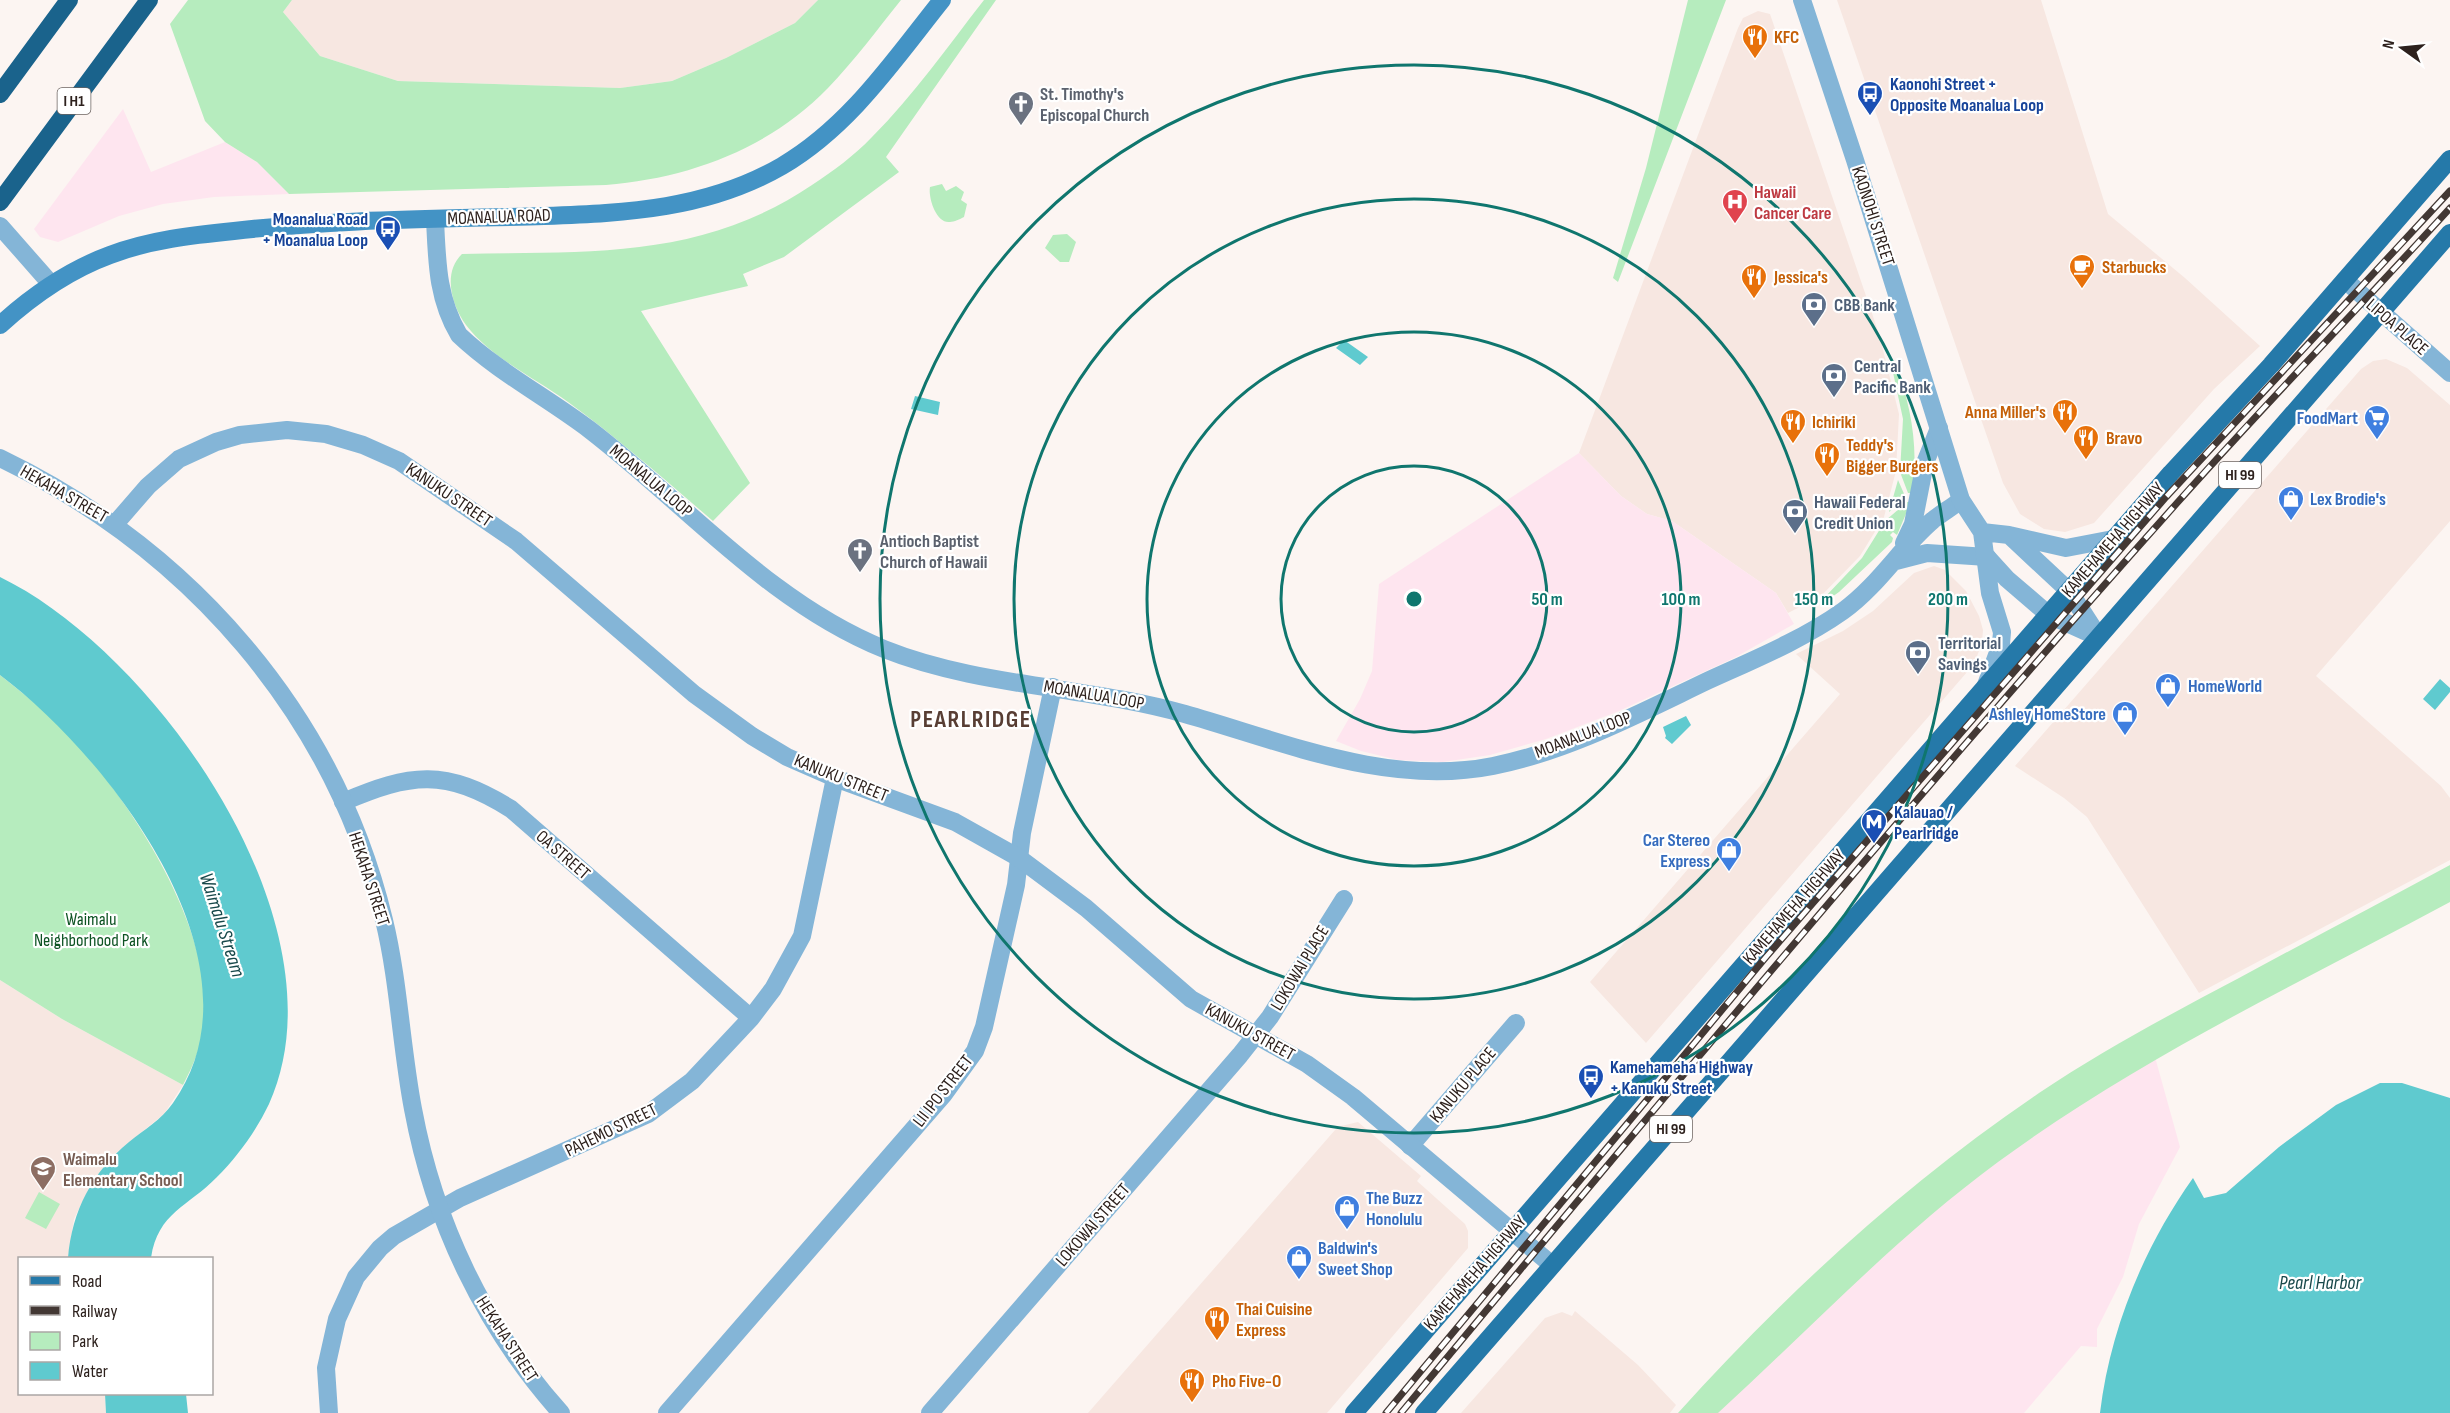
<svg xmlns="http://www.w3.org/2000/svg" width="2450" height="1413" font-family="'Sofia Sans Condensed',sans-serif">
<style>
.built{fill:#f7e7e1}
.industrial{fill:#fee5ef}
.green{fill:#b6ecbe}
.water{fill:#5fcacf}
.lines{fill:none;stroke-linecap:round;stroke-linejoin:round}
.minor{stroke:#84b5d7;stroke-width:18}
.tertiary{stroke:#84b5d7;stroke-width:18}
.secondary{stroke:#4393c5;stroke-width:18}
.primary{stroke:#2579a9;stroke-width:18}
.motorway{stroke:#1a638c;stroke-width:18}
.rail-casing{stroke:#433834;stroke-width:7}
.rail{stroke:#fff;stroke-width:4.5;stroke-dasharray:14;stroke-linecap:butt}
.ring{fill:none;stroke:#0f766e;stroke-width:3}
.labels{text-anchor:middle;dominant-baseline:central;stroke-width:4.5;stroke-linejoin:round;paint-order:stroke}
.shield{fill:#fff;stroke:#6c6461;stroke-width:1.5}
.shield-label{font-size:16px;font-weight:bold;fill:#2d211d}
.food-label{font-size:18px;font-weight:bold;fill:#c56008;stroke:#fff;text-anchor:start}
.transit-label{font-size:18px;font-weight:bold;fill:#164399;stroke:#fff;text-anchor:start}
.worship-label{font-size:18px;font-weight:bold;fill:#5b616d;stroke:#fff;text-anchor:start}
.health-label{font-size:18px;font-weight:bold;fill:#be3a42;stroke:#fff;text-anchor:start}
.street-label{font-size:18px;fill:#2d211d;stroke:#fff}
.service-label{font-size:18px;font-weight:bold;fill:#4e5e75;stroke:#fff;text-anchor:start}
.shop-label{font-size:18px;font-weight:bold;fill:#366cbe;stroke:#fff;text-anchor:start}
.park-label{font-size:18px;fill:#0d5323;stroke:#fff}
.education-label{font-size:18px;font-weight:bold;fill:#785e54;stroke:#fff;text-anchor:start}
.water-label{font-size:20px;font-style:italic;fill:#17484a;stroke:#fff}
.district-label{font-size:24px;font-weight:bold;letter-spacing:1.5px;fill:#583e34;stroke:#fff}
.centre{fill:#0f766e;stroke:#fff;stroke-width:3}
.ring-label{font-size:18px;text-anchor:middle;font-weight:bold;fill:#0f766e;stroke:#fff;stroke-width:4.5;stroke-linejoin:round;paint-order:stroke}
</style>
<rect width="100%" height="100%" fill="#fcf5f2"/>
<path class="built" d="M 292,0 L 818,0 L 795,23 L 726,58 L 672,81 L 620,88 L 398,81 L 320,56 L 283,12 Z
M 1837,0 L 2041,0 L 2108,214 L 2185,278 L 2260,346 L 2214,389 L 2094,523 L 2065,532 L 2044,529 L 2020,514 L 2003,483 Z
M 1758,11 L 1770,14 L 1879,334 L 1899,414 L 1896,471 L 1884,517 L 1860,556 L 1821,596 L 1788,613 L 1776,593 L 1672,521 L 1647,514 L 1621,496 L 1579,453 L 1738,28 L 1743,18 Z
M 2386,359 L 2407,368 L 2450,405 L 2450,521 L 2316,676 L 2441,786 L 2450,798 L 2450,860 L 2199,993 L 2087,817 L 2064,798 L 2015,766 L 2361,369 L 2373,361 Z
M 1934,566 L 1945,570 L 1966,591 L 1979,616 L 1983,630 L 1982,643 L 1974,664 L 1646,1043 L 1590,982 L 1840,694 L 1796,654 L 1843,631 L 1873,611 L 1914,573 Z
M 0,980 L 62,1019 L 183,1085 L 164,1114 L 116,1153 L 91,1184 L 74,1219 L 68,1258 L 20,1258 L 20,1394 L 105,1394 L 106,1413 L 0,1413 Z
M 1358,1122 L 1421,1176 L 1417,1181 L 1465,1224 L 1468,1231 L 1468,1248 L 1327,1413 L 1088,1413 L 1335,1130 L 1341,1126 Z
M 1575,1311 L 1638,1365 L 1676,1405 L 1670,1413 L 1461,1413 L 1545,1318 L 1562,1312 L 1572,1316 Z"/>
<path class="industrial" d="M 123,109 L 151,172 L 225,142 L 257,162 L 289,194 L 214,197 L 163,204 L 119,216 L 58,242 L 40,237 L 34,229 Z
M 1579,453 L 1621,496 L 1647,514 L 1672,521 L 1776,593 L 1794,624 L 1734,658 L 1619,711 L 1546,739 L 1490,755 L 1443,762 L 1398,760 L 1361,751 L 1336,741 L 1360,699 L 1372,671 L 1379,584 Z
M 2155,1057 L 2180,1147 L 2139,1224 L 2123,1277 L 2097,1329 L 2097,1347 L 2081,1346 L 2024,1413 L 1717,1413 L 1841,1287 L 2001,1154 Z"/>
<path class="green" d="M 188,0 L 292,0 L 283,12 L 320,56 L 398,81 L 620,88 L 672,81 L 726,58 L 795,23 L 818,0 L 901,0 C 877,30 854,61 828,88 C 769,149 689,178 606,185 L 289,194 L 257,162 L 225,142 L 205,121 L 170,24 Z
M 984,0 L 996,0 L 886,157 L 899,172 L 784,257 L 743,274 L 748,286 L 641,311 L 750,483 L 713,521 C 665,480 619,439 568,402 C 535,378 491,358 466,325 C 452,306 442,273 462,254 C 589,251 701,260 812,185 C 833,171 854,156 872,137 C 914,95 948,46 984,0 Z
M 1688,0 L 1726,0 L 1618,282 L 1613,278 L 1646,168 Z
M 942,184 L 946,191 L 956,186 L 964,192 L 961,200 L 967,204 L 964,217 C 960,219 954,222 950,222 C 936,224 928,197 930,187 Z
M 1067,234 L 1076,242 L 1069,262 L 1060,262 L 1045,248 L 1053,235 Z
M 1895,362 C 1911,406 1919,446 1912,493 L 1908,493 L 1900,472 L 1903,419 L 1891,363 Z
M 1898,480 L 1905,496 L 1904,500 L 1889,512 Z
M 1907,502 L 1911,502 L 1897,535 L 1893,532 L 1890,535 L 1893,538 L 1892,542 L 1839,592 L 1829,599 L 1825,597 L 1862,558 L 1885,521 Z
M 0,675 C 25,695 50,714 72,738 C 132,803 216,933 204,1025 C 201,1047 193,1066 183,1085 L 62,1019 L 0,980 Z
M 2450,865 L 2450,902 C 2297,984 2138,1059 1998,1162 C 1896,1237 1811,1328 1718,1413 L 1678,1413 C 1786,1293 1906,1183 2039,1093 C 2103,1050 2171,1014 2239,978 C 2309,940 2380,903 2450,865 Z
M 39,1192 L 60,1204 L 46,1229 L 25,1218 Z"/>
<path class="water" d="M 1344,340 L 1368,357 L 1360,365 L 1336,348 Z
M 915,396 L 940,402 L 938,415 L 911,409 Z
M 0,577 C 157,653 349,926 269,1104 C 256,1131 238,1156 217,1177 C 188,1207 158,1212 151,1258 L 68,1258 C 72,1211 92,1172 129,1142 C 145,1129 161,1120 173,1103 C 271,964 109,757 0,675 Z
M 2440,679 L 2450,688 L 2450,692 L 2435,710 L 2423,699 Z
M 1686,716 L 1691,725 L 1672,744 L 1665,738 L 1666,736 L 1663,727 Z
M 2380,1083 L 2402,1083 L 2450,1098 L 2450,1413 L 2100,1413 C 2110,1329 2144,1247 2193,1178 L 2204,1198 L 2226,1193 L 2279,1147 L 2336,1105 Z
M 105,1394 L 186,1394 L 188,1413 L 106,1413 Z"/>
<g class="lines">
<path class="minor" d="M 435,219 C 437,261 437,298 459,335 C 498,372 548,398 590,430 C 686,504 770,603 884,649 C 979,687 1086,686 1185,714 C 1284,742 1388,787 1493,766 C 1568,751 1638,714 1707,681 C 1753,660 1802,640 1843,611 C 1879,585 1901,547 1933,520 C 1942,513 1952,507 1961,500
M 0,226 L 51,284
M 2345,280 L 2450,373
M 1904,543 L 1913,524 L 1925,463 L 1939,428
M 1896,561 L 1927,553 L 1987,557
M 343,802 C 411,773 445,768 511,809 L 751,1018
M 1410,1146 L 1516,1023
M 329,1413 L 326,1368 L 337,1319 L 356,1277 L 380,1248 L 394,1236 L 460,1198 L 648,1114 L 692,1081 L 751,1018 L 773,989 L 802,936 L 835,778
M 667,1413 L 944,1094 L 975,1051 L 984,1027 L 1016,885 L 1022,833 L 1053,687
M 930,1413 L 1240,1055 L 1270,1017 L 1344,899"/>
<path class="tertiary" d="M 1802,0 L 1855,160 L 1961,500 L 1982,532 L 1990,593 L 2002,632 L 2001,644 L 1986,685
M 0,458 C 189,549 334,713 384,920 C 399,982 401,1046 413,1109 C 434,1222 484,1327 561,1413
M 115,524 L 148,486 L 179,459 L 216,442 L 240,435 L 287,430 L 326,434 L 363,445 L 399,461 L 516,541 L 694,694 L 752,736 L 787,757 L 835,778 L 955,822 L 1019,858 L 1086,908 L 1191,999 L 1307,1064 L 1353,1097 L 1552,1265
M 1982,532 L 2009,535 L 2066,548 L 2113,539
M 2009,535 L 2069,591 L 2098,636
M 1987,557 L 2007,579 L 2049,615 L 2098,637"/>
<path class="secondary" d="M 0,325 C 33,295 69,270 110,255 C 149,240 193,235 234,231 C 337,219 440,219 544,216 C 627,213 708,209 782,166 C 850,126 894,60 942,0"/>
<path class="primary" d="M 1354,1413 L 2171,473 L 2271,365 L 2450,159
M 1424,1413 L 2450,233"/>
<path class="motorway" d="M 0,94 L 69,0
M 0,202 L 149,0"/>
<defs>
<path id="rail" d="M 1386,1413 L 1766,957 L 2166,497 L 2450,191
M 1401,1413 C 1656,1106 1912,800 2177,503 C 2266,403 2360,307 2450,208"/>
</defs>
<use href="#rail" class="rail-casing"/>
<use href="#rail" class="rail"/>
</g>
<g class="ring">
<circle cx="1414" cy="599" r="133"/>
<circle cx="1414" cy="599" r="267"/>
<circle cx="1414" cy="599" r="400"/>
<circle cx="1414" cy="599" r="534"/>
</g>
<defs>
<symbol id="restaurant-pin" viewBox="-11 -11 22 30"><path d="M0 17L-7.5 6A9.5 9.5 0 1 1 7.5 6Z" fill="#e8710a" stroke="#fff"/><path d="M-5-6h1v4h1v-4h1v4h1v-4h1v5L-1.5 .5V6h-2V.5L-5-1ZM5-6V6H3V1.5H1.5Q1.5-4 5-6Z" fill="#fff"/></symbol>
<symbol id="bus-pin" viewBox="-11 -11 22 30"><path d="M0 17L-7.5 6A9.5 9.5 0 1 1 7.5 6Z" fill="#1a4fb4" stroke="#fff"/><path d="M-5-6H5V4H4V6H2V4H-2V6H-4V4H-5ZM-3.5-4V0h7V-4ZM-3.5 1.2v1.5H-2V1.2ZM2 1.2v1.5H3.5V1.2Z" fill="#fff"/></symbol>
<symbol id="church-pin" viewBox="-11 -11 22 30"><path d="M0 17L-7.5 6A9.5 9.5 0 1 1 7.5 6Z" fill="#6b7280" stroke="#fff"/><path d="M-1.2-6h2.4v3.5h3.3v2.4h-3.3V6h-2.4V-.1h-3.3v-2.4h3.3Z" fill="#fff"/></symbol>
<symbol id="hospital-pin" viewBox="-11 -11 22 30"><path d="M0 17L-7.5 6A9.5 9.5 0 1 1 7.5 6Z" fill="#e0444e" stroke="#fff"/><path d="M-5-5h3v3.5h4V-5h3V5h-3V1.5h-4V5h-3Z" fill="#fff"/></symbol>
<symbol id="cafe-pin" viewBox="-11 -11 22 30"><path d="M0 17L-7.5 6A9.5 9.5 0 1 1 7.5 6Z" fill="#e8710a" stroke="#fff"/><path d="M-5.5-4.5H6V0H3Q3 3.5 0 3.5H-2.5Q-5.5 3.5-5.5 0ZM3-3.2v2h1.7v-2ZM-6 4.5H4V6H-6Z" fill="#fff"/></symbol>
<symbol id="bank-pin" viewBox="-11 -11 22 30"><path d="M0 17L-7.5 6A9.5 9.5 0 1 1 7.5 6Z" fill="#5c6f8a" stroke="#fff"/><path d="M-6-4H6V4H-6ZM0-2.3a2.3 2.3 0 1 0 0 4.6a2.3 2.3 0 1 0 0-4.6Z" fill="#fff"/></symbol>
<symbol id="supermarket-pin" viewBox="-11 -11 22 30"><path d="M0 17L-7.5 6A9.5 9.5 0 1 1 7.5 6Z" fill="#3f7fe0" stroke="#fff"/><path d="M-6-5.5h2.5l.6 2H6L4.5 2H-2.5L-4.4-4H-6ZM-1.5 3.2a1.3 1.3 0 1 0 .1 0ZM3 3.2a1.3 1.3 0 1 0 .1 0Z" fill="#fff"/></symbol>
<symbol id="shop-pin" viewBox="-11 -11 22 30"><path d="M0 17L-7.5 6A9.5 9.5 0 1 1 7.5 6Z" fill="#3f7fe0" stroke="#fff"/><path d="M-5-2.5h2.3a2.7 3.5 0 0 1 5.4 0H5L5.5 6h-11ZM-1.5-2.5h3a1.5 2.3 0 0 0-3 0Z" fill="#fff"/></symbol>
<symbol id="metro-pin" viewBox="-11 -11 22 30"><path d="M0 17L-7.5 6A9.5 9.5 0 1 1 7.5 6Z" fill="#1a4fb4" stroke="#fff"/><path d="M-5.5 5V-5H-3L0 0L3-5H5.5V5H3V-.5L0 4L-3-.5V5Z" fill="#fff"/></symbol>
<symbol id="school-pin" viewBox="-11 -11 22 30"><path d="M0 17L-7.5 6A9.5 9.5 0 1 1 7.5 6Z" fill="#8d6e63" stroke="#fff"/><path d="M0-5L7-2L0 1L-7-2ZM-4 1L0 2.5L4 1V4Q0 6-4 4Z" fill="#fff"/></symbol>
</defs>
<g fill-rule="evenodd">
<use href="#restaurant-pin" x="1740" y="22" width="30" height="40"/>
<use href="#bus-pin" x="1855" y="79" width="30" height="40"/>
<use href="#church-pin" x="1006" y="89" width="30" height="40"/>
<use href="#hospital-pin" x="1720" y="187" width="30" height="40"/>
<use href="#bus-pin" x="373" y="214" width="30" height="40"/>
<use href="#cafe-pin" x="2067" y="252" width="30" height="40"/>
<use href="#restaurant-pin" x="1739" y="262" width="30" height="40"/>
<use href="#bank-pin" x="1799" y="290" width="30" height="40"/>
<use href="#bank-pin" x="1819" y="361" width="30" height="40"/>
<use href="#restaurant-pin" x="2050" y="397" width="30" height="40"/>
<use href="#supermarket-pin" x="2362" y="403" width="30" height="40"/>
<use href="#restaurant-pin" x="1778" y="407" width="30" height="40"/>
<use href="#restaurant-pin" x="2071" y="423" width="30" height="40"/>
<use href="#restaurant-pin" x="1812" y="440" width="30" height="40"/>
<use href="#shop-pin" x="2276" y="484" width="30" height="40"/>
<use href="#bank-pin" x="1780" y="497" width="30" height="40"/>
<use href="#church-pin" x="845" y="536" width="30" height="40"/>
<use href="#bank-pin" x="1903" y="638" width="30" height="40"/>
<use href="#shop-pin" x="2153" y="671" width="30" height="40"/>
<use href="#shop-pin" x="2110" y="699" width="30" height="40"/>
<use href="#metro-pin" x="1859" y="807" width="30" height="40"/>
<use href="#shop-pin" x="1714" y="835" width="30" height="40"/>
<use href="#bus-pin" x="1576" y="1062" width="30" height="40"/>
<use href="#school-pin" x="28" y="1154" width="30" height="40"/>
<use href="#shop-pin" x="1332" y="1193" width="30" height="40"/>
<use href="#shop-pin" x="1284" y="1243" width="30" height="40"/>
<use href="#restaurant-pin" x="1202" y="1304" width="30" height="40"/>
<use href="#restaurant-pin" x="1177" y="1366" width="30" height="40"/>
</g>
<g class="labels">
<g class="shield">
<rect x="57.5" y="88" width="33" height="26" rx="4.5"/>
<rect x="2219" y="462" width="42" height="26" rx="4.5"/>
<rect x="1650" y="1116" width="42" height="26" rx="4.5"/>
</g>
<g class="shield-label">
<text x="74" y="101">I H1</text>
<text x="2240" y="475">HI 99</text>
<text x="1671" y="1129">HI 99</text>
</g>
<g class="food-label">
<text x="1774" y="37">KFC</text>
<text x="2102" y="267">Starbucks</text>
<text x="1774" y="277">Jessica's</text>
<text x="2046" y="412" text-anchor="end">Anna Miller's</text>
<text x="1812" y="422">Ichiriki</text>
<text x="2106" y="438">Bravo</text>
<text x="1846" y="445">Teddy's<tspan x="1846" dy="21">Bigger Burgers</tspan></text>
<text x="1236" y="1309">Thai Cuisine<tspan x="1236" dy="21">Express</tspan></text>
<text x="1212" y="1381">Pho Five-O</text>
</g>
<g class="transit-label">
<text x="1890" y="84">Kaonohi Street +<tspan x="1890" dy="21">Opposite Moanalua Loop</tspan></text>
<text x="368" y="219" text-anchor="end">Moanalua Road<tspan x="368" dy="21">+ Moanalua Loop</tspan></text>
<text x="1894" y="812">Kalauao /<tspan x="1894" dy="21">Pearlridge</tspan></text>
<text x="1610" y="1067">Kamehameha Highway<tspan x="1610" dy="21">+ Kanuku Street</tspan></text>
</g>
<g class="worship-label">
<text x="1040" y="94">St. Timothy's<tspan x="1040" dy="21">Episcopal Church</tspan></text>
<text x="880" y="541">Antioch Baptist<tspan x="880" dy="21">Church of Hawaii</tspan></text>
</g>
<g class="health-label">
<text x="1754" y="192">Hawaii<tspan x="1754" dy="21">Cancer Care</tspan></text>
</g>
<g class="street-label">
<text transform="translate(1873 216) rotate(72)">KAONOHI STREET</text>
<text transform="translate(499 217) rotate(-2)">MOANALUA ROAD</text>
<text transform="translate(2397 327) rotate(41)">LIPOA PLACE</text>
<text transform="translate(651 481) rotate(40)">MOANALUA LOOP</text>
<text transform="translate(64 494) rotate(30)">HEKAHA STREET</text>
<text transform="translate(449 495) rotate(34)">KANUKU STREET</text>
<text transform="translate(2113 540) rotate(-49)">KAMEHAMEHA HIGHWAY</text>
<text transform="translate(1094 695) rotate(10)">MOANALUA LOOP</text>
<text transform="translate(1583 735) rotate(-21)">MOANALUA LOOP</text>
<text transform="translate(841 778) rotate(22)">KANUKU STREET</text>
<text transform="translate(563 855) rotate(41)">OA STREET</text>
<text transform="translate(369 879) rotate(72)">HEKAHA STREET</text>
<text transform="translate(1794 907) rotate(-49)">KAMEHAMEHA HIGHWAY</text>
<text transform="translate(1300 968) rotate(-59)">LOKOWAI PLACE</text>
<text transform="translate(1250 1032) rotate(29)">KANUKU STREET</text>
<text transform="translate(1463 1085) rotate(-50)">KANUKU PLACE</text>
<text transform="translate(943 1091) rotate(-52)">LII IPO STREET</text>
<text transform="translate(611 1130) rotate(-26)">PAHEMO STREET</text>
<text transform="translate(1093 1225) rotate(-49)">LOKOWAI STREET</text>
<text transform="translate(1475 1273) rotate(-49)">KAMEHAMEHA HIGHWAY</text>
<text transform="translate(507 1339) rotate(57)">HEKAHA STREET</text>
</g>
<g class="service-label">
<text x="1834" y="305">CBB Bank</text>
<text x="1854" y="366">Central<tspan x="1854" dy="21">Pacific Bank</tspan></text>
<text x="1814" y="502">Hawaii Federal<tspan x="1814" dy="21">Credit Union</tspan></text>
<text x="1938" y="643">Territorial<tspan x="1938" dy="21">Savings</tspan></text>
</g>
<g class="shop-label">
<text x="2358" y="418" text-anchor="end">FoodMart</text>
<text x="2310" y="499">Lex Brodie's</text>
<text x="2188" y="686">HomeWorld</text>
<text x="2106" y="714" text-anchor="end">Ashley HomeStore</text>
<text x="1710" y="840" text-anchor="end">Car Stereo<tspan x="1710" dy="21">Express</tspan></text>
<text x="1366" y="1198">The Buzz<tspan x="1366" dy="21">Honolulu</tspan></text>
<text x="1318" y="1248">Baldwin's<tspan x="1318" dy="21">Sweet Shop</tspan></text>
</g>
<g class="park-label">
<text x="91" y="919">Waimalu<tspan x="91" dy="21">Neighborhood Park</tspan></text>
</g>
<g class="education-label">
<text x="63" y="1159">Waimalu<tspan x="63" dy="21">Elementary School</tspan></text>
</g>
<g class="water-label">
<text transform="translate(222 925) rotate(72)">Waimalu Stream</text>
<text x="2320" y="1283">Pearl Harbor</text>
</g>
<g class="district-label">
<text x="971" y="719">PEARLRIDGE</text>
</g>
</g>
<circle cx="1414" cy="599" r="9" class="centre"/>
<g class="ring-label">
<text x="1547" y="605">50 m</text>
<text x="1681" y="605">100 m</text>
<text x="1814" y="605">150 m</text>
<text x="1948" y="605">200 m</text>
</g>
<rect x="18" y="1257" width="195" height="138" fill="#ffffff" stroke="#aba6a5" stroke-width="1.5"/>
<rect x="30" y="1276" width="30" height="9" fill="#2579a9" stroke="#aba6a5" stroke-width="1.5"/>
<text x="72" y="1287" font-size="18" fill="#2d211d">Road</text>
<rect x="30" y="1306" width="30" height="9" fill="#433834" stroke="#aba6a5" stroke-width="1.5"/>
<text x="72" y="1317" font-size="18" fill="#2d211d">Railway</text>
<rect x="30" y="1332" width="30" height="18" fill="#b6ecbe" stroke="#aba6a5" stroke-width="1.5"/>
<text x="72" y="1347" font-size="18" fill="#2d211d">Park</text>
<rect x="30" y="1362" width="30" height="18" fill="#5fcacf" stroke="#aba6a5" stroke-width="1.5"/>
<text x="72" y="1377" font-size="18" fill="#2d211d">Water</text>
<g transform="translate(2402 48) rotate(285)" stroke="#ffffff" stroke-width="4.5" paint-order="stroke">
<path d="M0-4.5L10 22L0 15L-10 22Z" fill="#2d211d"/>
<text y="-9" font-size="16" font-weight="bold" text-anchor="middle" fill="#2d211d">N</text>
</g>
</svg>
